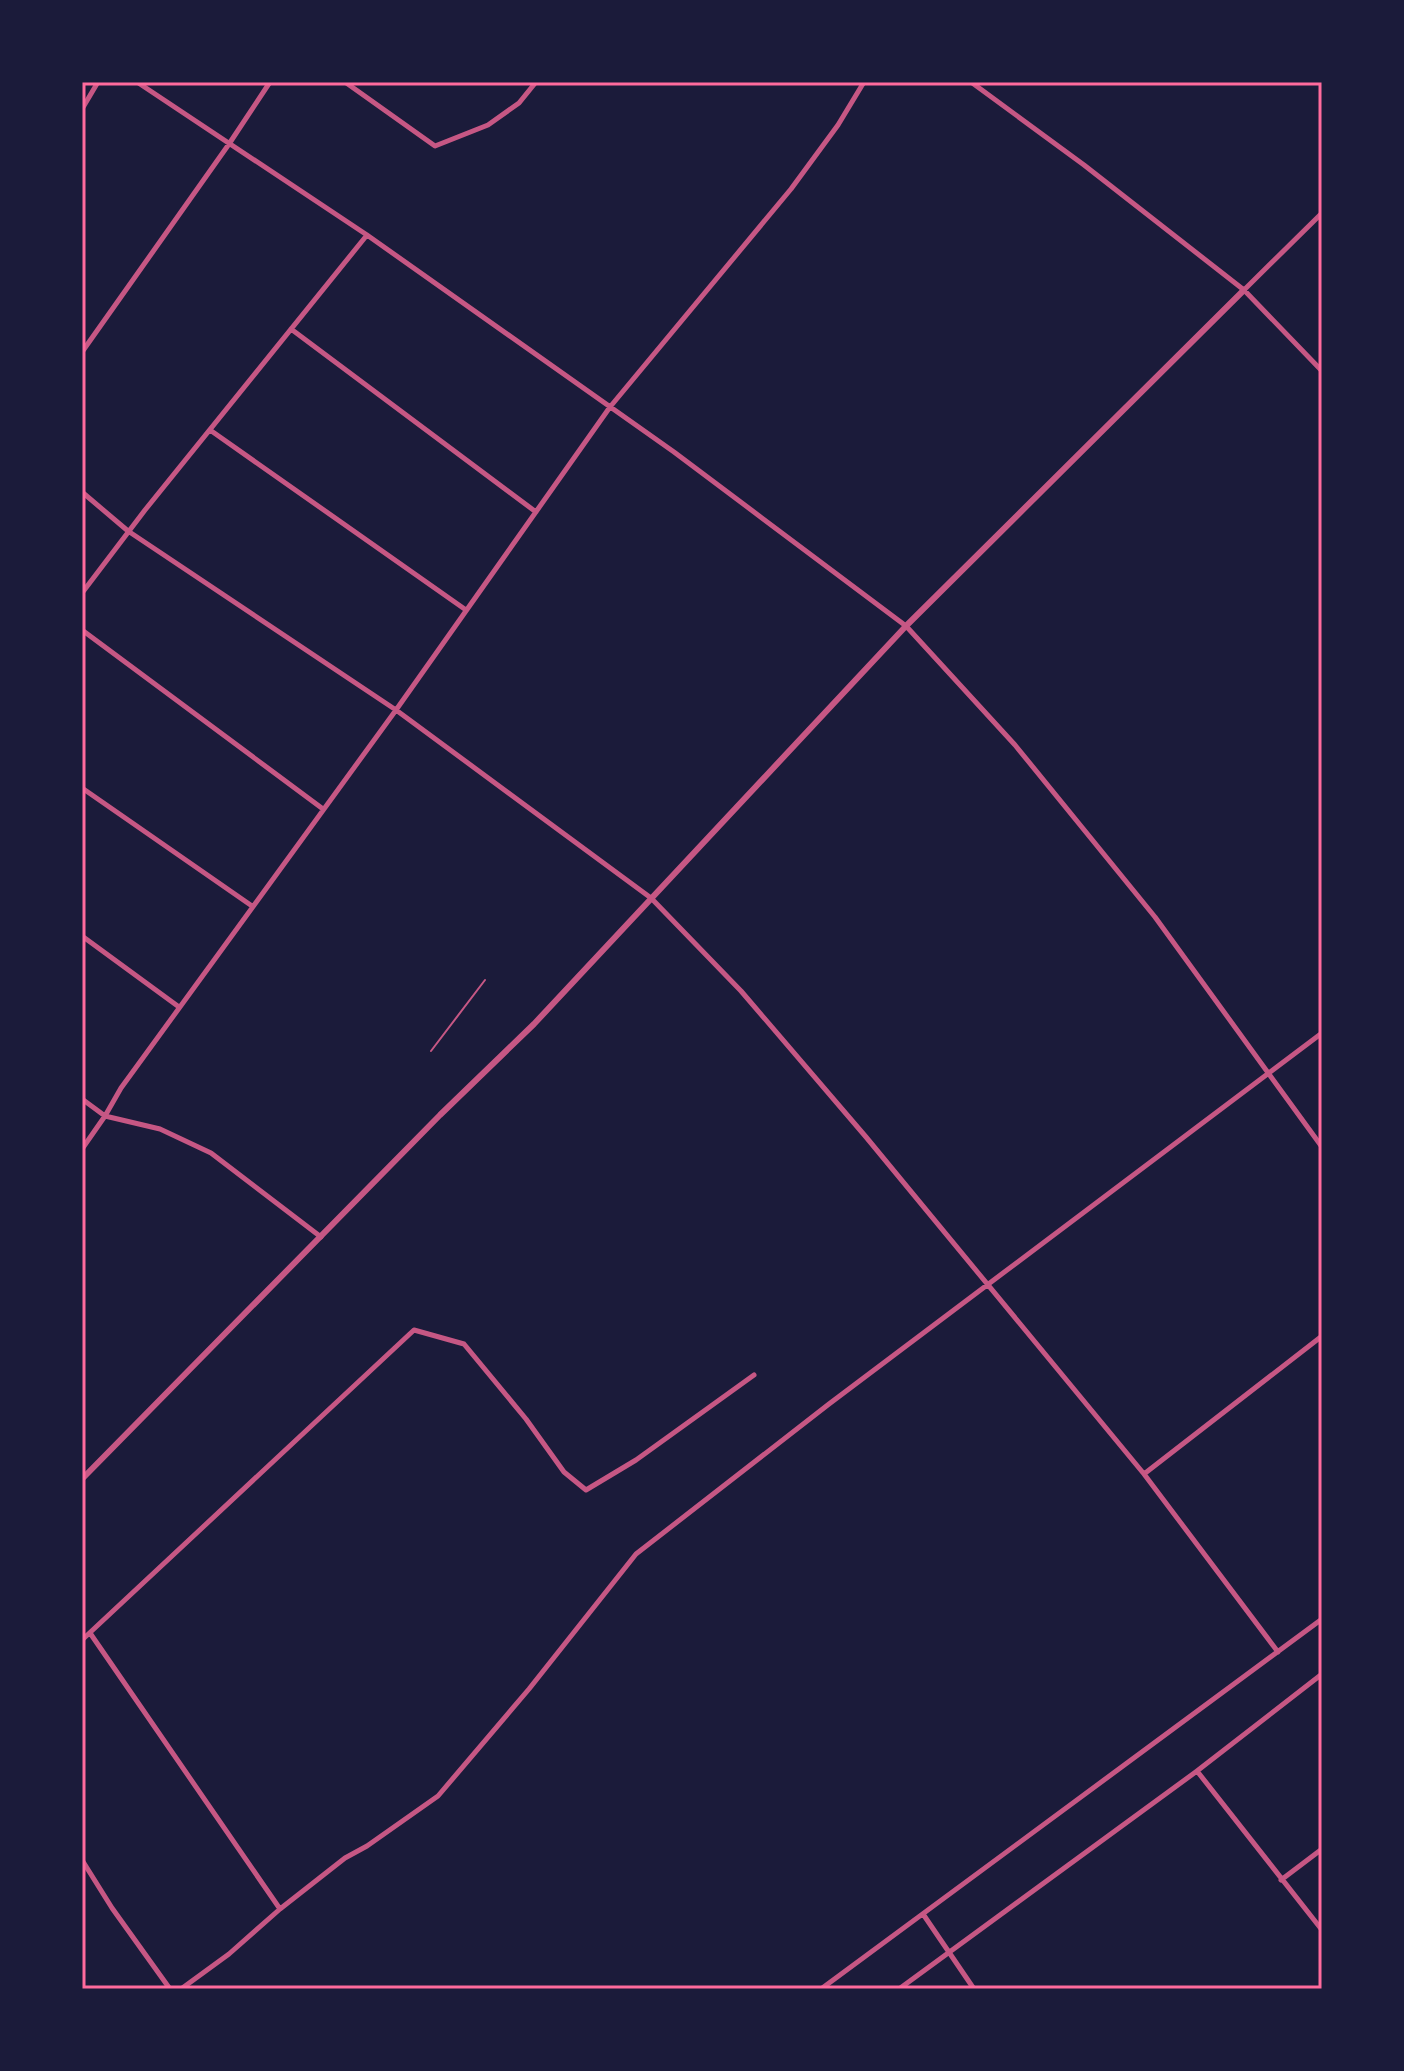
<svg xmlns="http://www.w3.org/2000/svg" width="1404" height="2071" font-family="Overpass,sans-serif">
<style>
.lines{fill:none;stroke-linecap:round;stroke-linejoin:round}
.service{stroke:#c65784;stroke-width:2}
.minor{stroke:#c65784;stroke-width:5}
.tertiary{stroke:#c65784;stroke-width:6}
.neatline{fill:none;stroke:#ff6b9d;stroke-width:3}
</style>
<rect width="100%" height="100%" fill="#1b1b3a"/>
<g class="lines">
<path class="service" d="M 431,1051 L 485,980"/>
<path class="minor" d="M 137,82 L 367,235 L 674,452 L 906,626 L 1015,745 L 1155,917 L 1322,1147
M 345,82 L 435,146 L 488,125 L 519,103 L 536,82
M 971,82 L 1084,165 L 1244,290 L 1322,371
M 82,109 L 98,82
M 1244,290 L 1322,213
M 291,329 L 536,512
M 82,352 L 229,144 L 270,82
M 210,430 L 466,610
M 82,492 L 128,531 L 396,710 L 651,898 L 741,991 L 866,1137 L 1144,1474 L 1278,1652
M 82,593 L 145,510 L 367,235
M 82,630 L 323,809
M 82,788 L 252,906
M 82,936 L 179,1007
M 82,1099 L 105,1116 L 160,1129 L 211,1153 L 321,1237
M 82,1149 L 105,1116 L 121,1088 L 396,710 L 610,407 L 791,189 L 838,125 L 864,82
M 1144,1474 L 1322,1336
M 90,1633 L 280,1909
M 82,1640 L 414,1330 L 464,1344 L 526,1419 L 564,1472 L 586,1490 L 636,1460 L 754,1375
M 1197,1771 L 1322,1930
M 82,1860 L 112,1908 L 170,1989
M 1281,1880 L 1322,1849
M 923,1914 L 974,1989
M 181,1989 L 229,1954 L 280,1909 L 345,1858 L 367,1846 L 438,1796 L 529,1689 L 636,1554 L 829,1404 L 1322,1033
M 821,1989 L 1322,1619
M 899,1989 L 1197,1771 L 1322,1674"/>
<path class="tertiary" d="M 82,1479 L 440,1115 L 534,1024 L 906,626 L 1244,290"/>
</g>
<rect width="1404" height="2071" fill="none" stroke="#1b1b3a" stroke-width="168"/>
<rect x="84" y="84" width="1236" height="1903" class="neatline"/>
</svg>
